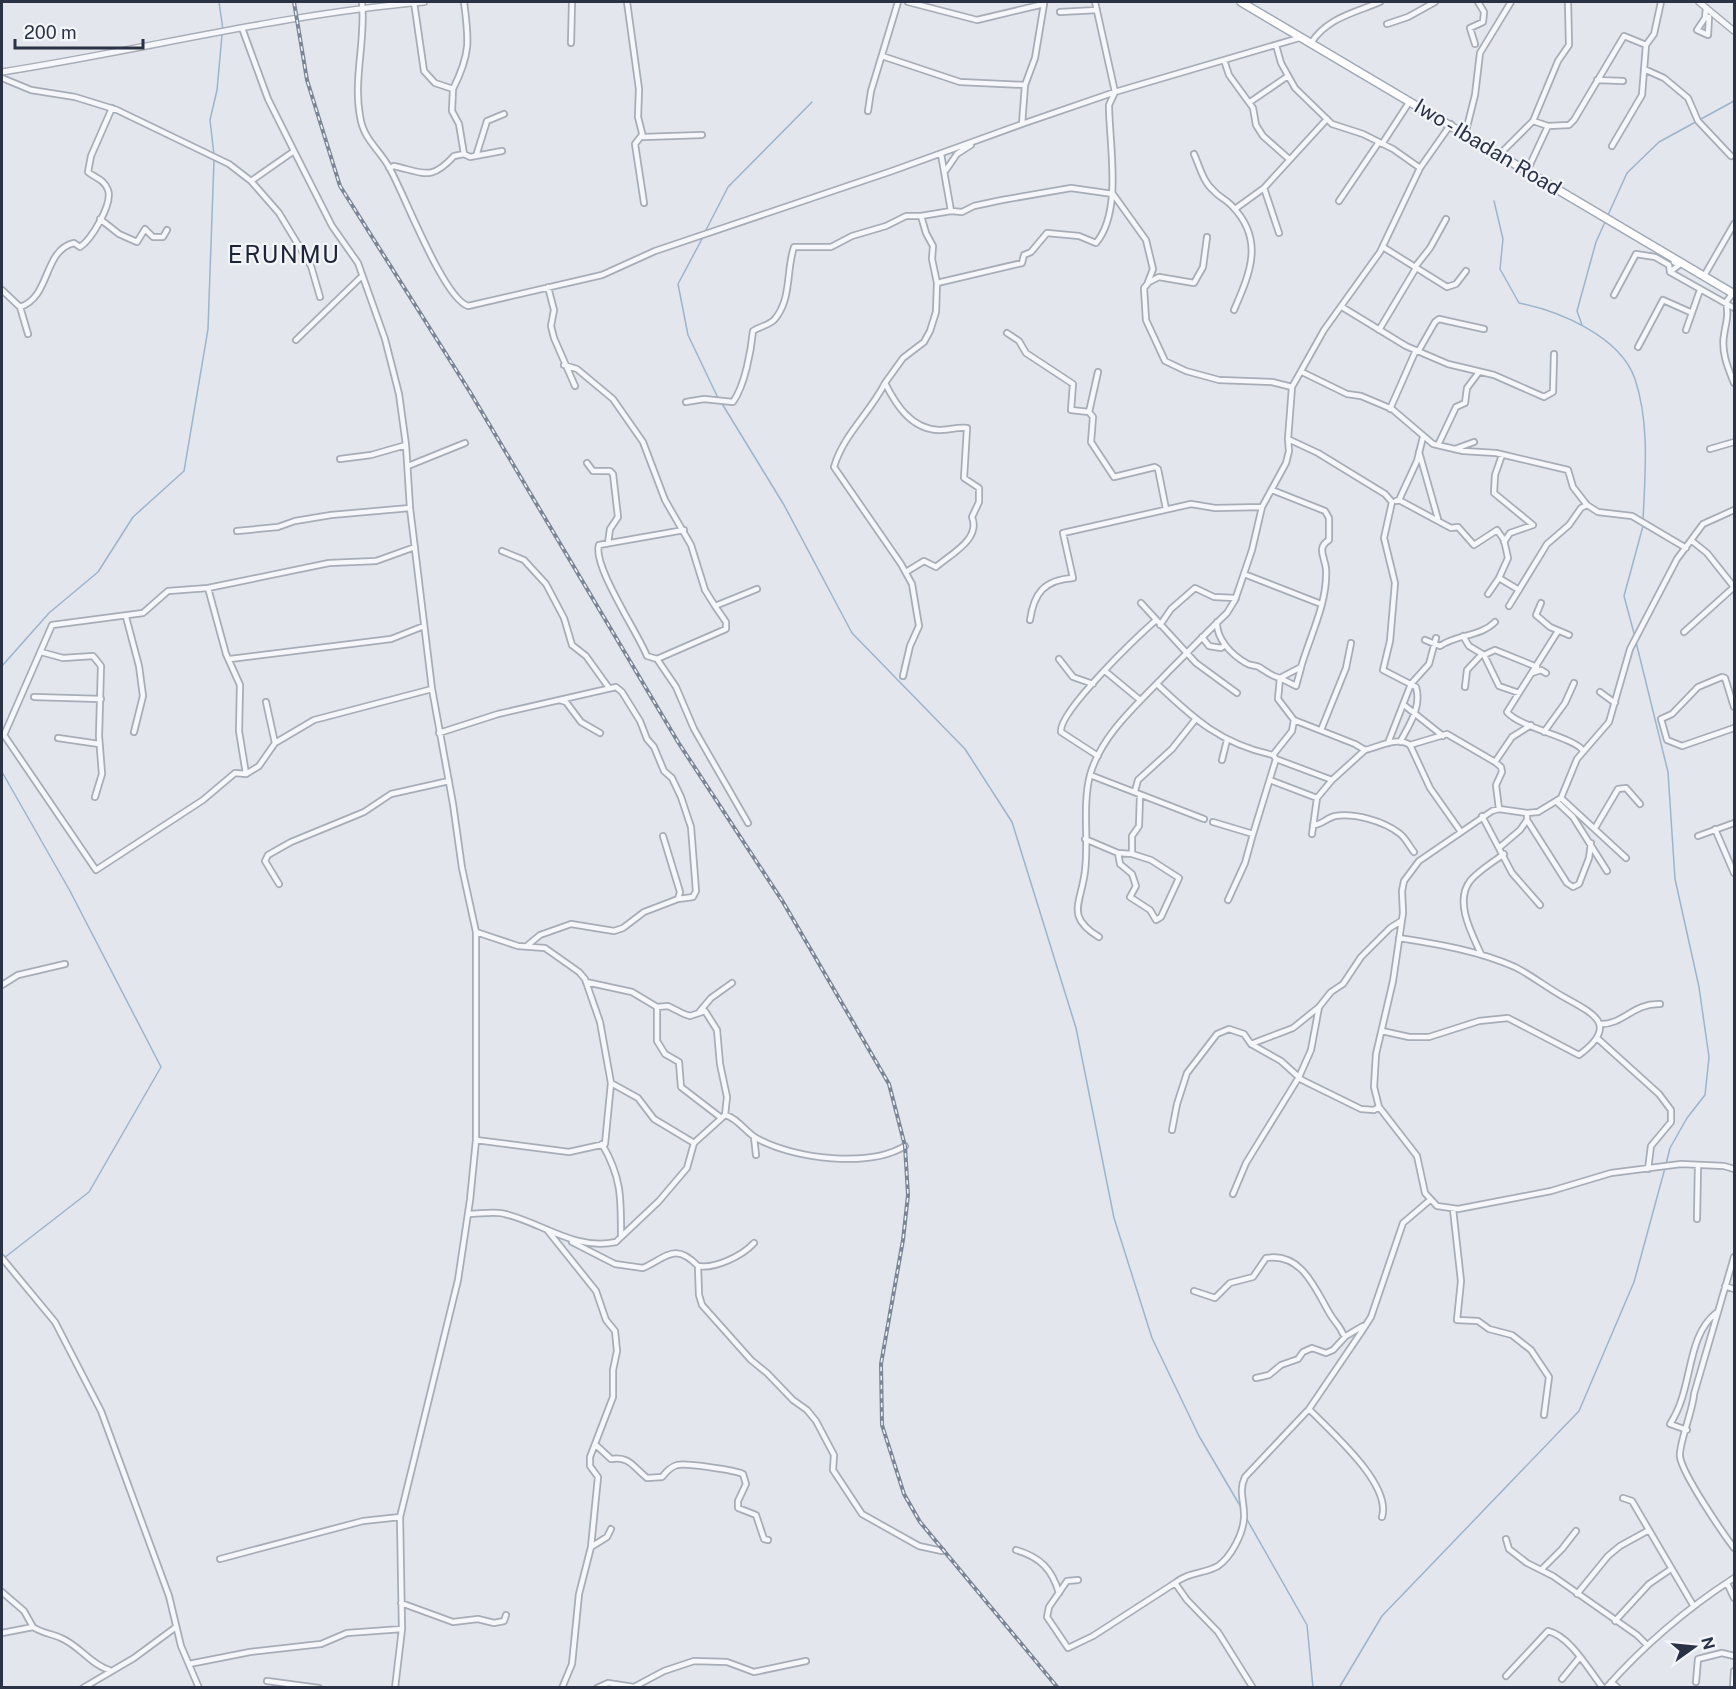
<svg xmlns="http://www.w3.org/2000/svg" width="1736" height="1689" font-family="'Public Sans',sans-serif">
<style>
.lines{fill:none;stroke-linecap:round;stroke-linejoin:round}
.stream{stroke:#9cb4cd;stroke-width:1.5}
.minor-casing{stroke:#a7adb7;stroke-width:8}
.tertiary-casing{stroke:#a7adb7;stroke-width:8}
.primary-casing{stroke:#a1aab8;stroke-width:10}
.minor{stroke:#f6f7fa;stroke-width:4.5}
.tertiary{stroke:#f6f7fa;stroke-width:5}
.primary{stroke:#fff;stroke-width:7}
.rail-casing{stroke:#7b8596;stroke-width:4}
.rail{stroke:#f3f5f9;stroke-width:1.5;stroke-dasharray:4.5;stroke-linecap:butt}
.labels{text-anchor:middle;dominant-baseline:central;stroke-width:4.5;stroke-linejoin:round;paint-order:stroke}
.street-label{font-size:21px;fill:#293345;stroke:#f3f5f9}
.quarter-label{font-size:24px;letter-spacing:1.5px;fill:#1c2436;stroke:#f3f5f9}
</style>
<rect width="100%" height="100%" fill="#e3e6ec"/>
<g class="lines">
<path class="stream" d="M 219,2 L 223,30
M 214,155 L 210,120 L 217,90 L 222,35
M 1494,201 L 1503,239 L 1500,269 L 1519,303 C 1559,311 1620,336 1635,379 C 1650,424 1645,474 1643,521
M 1608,215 L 1627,173 L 1659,142 L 1734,101
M 705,232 L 728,187 L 812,102
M 703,237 L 678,284 L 688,335 L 718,398
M 1582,325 L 1577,311 L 1596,242 L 1605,222
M 721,402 L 784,505 L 852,633 L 965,749 L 1012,822 L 1076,1028 L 1114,1218 L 1152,1338 L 1199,1436 L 1242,1509
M 1635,637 L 1624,596 L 1643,526
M 1636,642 L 1668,772 L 1675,879 L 1699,987 L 1709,1057 L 1705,1095 L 1687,1118 L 1670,1148 L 1666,1164
M 2,666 L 49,613 L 98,572 L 133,517 L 184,471 L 208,329 L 214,160
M 2,772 L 70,891 L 161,1067 L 89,1192 L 4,1258
M 1245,1516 L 1307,1625 L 1313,1688
M 1339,1688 L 1382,1616 L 1579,1411 L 1634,1282 L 1665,1168"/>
<defs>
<path id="minor" d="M 362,2 C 366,39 353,79 360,116 C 363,139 379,149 389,167 C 404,193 443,298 468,306 L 602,275 L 655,251 L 892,171 L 1022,124 L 1115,92 L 1299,38
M 414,2 L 424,71 L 435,83 L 453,89 L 452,111 L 459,124 L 464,154 L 470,157 L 502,151
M 627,2 L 639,89 L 638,117 L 643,137 L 702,135
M 908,2 L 977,20 L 1044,4
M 1060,12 L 1097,10
M 1705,17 L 1709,17 L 1708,35 L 1697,30 L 1705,18 L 1706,8
M 1387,24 L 1408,17 L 1435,2
M 242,28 L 268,99 L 294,151 L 332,226 L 358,263 L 385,339 L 399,394 L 406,445 L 410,508 L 432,689 L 453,804 L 462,868 L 476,932 L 476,1140 L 470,1200 L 458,1280 L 400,1517 L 402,1629 L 395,1688
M 571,43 L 572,2
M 1311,43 C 1327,18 1354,13 1380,2
M 1475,44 L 1470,28 L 1483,22 L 1484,12 L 1478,2
M 1276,45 L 1281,63 L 1295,88 L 1332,124 L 1363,134 L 1393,149 L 1420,168
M 882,56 L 960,82 L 1025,85
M 1224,60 L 1229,75 L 1253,108 L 1256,125 L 1263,136 L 1289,159
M 1644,69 L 1664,78 L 1688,98 L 1698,121 L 1731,156
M 2,78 L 31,90 L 75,97 L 117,110 L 229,164 L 251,181 L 279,213 L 311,266 L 320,297
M 1597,80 L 1623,81
M 453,89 C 471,53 469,40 464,2
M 1250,102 L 1288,76
M 868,111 L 871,91 L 898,2
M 1533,121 L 1548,126
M 1022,124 L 1025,85 L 1035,58 L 1044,4
M 642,135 L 635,144 L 644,203
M 1465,135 L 1475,95 L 1480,53 L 1511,2
M 1382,144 L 1410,101
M 1612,146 L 1642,95 L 1646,45 L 1654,34 L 1661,2
M 1194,154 C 1200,167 1203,182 1214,191 C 1219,197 1227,200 1232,206 C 1265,240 1250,273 1234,310
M 1500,154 L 1533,121 L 1558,61 L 1569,45 L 1568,2
M 476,156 L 487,121 L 504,114
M 389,168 L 394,166 C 425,173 431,181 454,156 L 464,154
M 946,170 L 957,154 L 971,145
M 1527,171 L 1548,126 L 1569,125 L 1574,120 L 1624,36 L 1646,45
M 251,181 L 294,151
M 1264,188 L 1279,233
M 1339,201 L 1379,142
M 1235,209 L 1264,188 L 1327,119
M 951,211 L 962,212 L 974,206 L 1002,200 L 1071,188 L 1113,194 L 1146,240 L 1153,269 L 1148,282
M 100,219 L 119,234 L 137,242 L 145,229 L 153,237 L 163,237 L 167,230
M 1207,237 L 1203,267 L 1194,283 L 1159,277 L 1149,282 L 1144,288 L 1146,320 L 1165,361 L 1186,371 L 1219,380 L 1272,382 L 1292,387
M 1383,247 L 1447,287 L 1456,284 L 1466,271
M 1415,267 L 1430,248 L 1446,219
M 1670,272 L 1734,308
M 1704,276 L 1734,224
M 937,283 L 1022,263 L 1024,255 L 1031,252 L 1047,233 L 1079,236 L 1096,243 C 1123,211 1109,144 1109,105 L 1115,92 L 1095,2
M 548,287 L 554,310 L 551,326 L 554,338 L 575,386
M 2,290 L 20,307 C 51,297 43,250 74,243 L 80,247 C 91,240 113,204 108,190 C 104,179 95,178 88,172 L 91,156 L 112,108
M 1733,293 L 1726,302 C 1729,316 1726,322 1724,335 C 1721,352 1728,368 1734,383
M 1614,295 L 1636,254 L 1655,257 L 1669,265 L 1670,272 L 1679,265 L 1674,262
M 20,307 L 28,334
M 1342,307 L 1406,346 L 1448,364 L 1494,375 L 1544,397 L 1553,392 L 1554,354
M 1379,330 L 1416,268
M 1686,330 L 1700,290
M 1007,333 L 1019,341 L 1026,353 L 1073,384 L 1071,410 L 1089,412
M 296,340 L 361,277
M 1638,347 L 1663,300 L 1690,312
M 1419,350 L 1435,322 L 1439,319 L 1484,329
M 564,365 L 577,369 L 613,399 L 643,442 L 665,500 L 691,545 L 705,590 L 715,606 L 757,589
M 1098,372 L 1089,412 L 1093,417 L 1091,442 L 1114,477 L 1155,467 L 1158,469 L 1166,509
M 1302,372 L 1347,394 L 1361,396 L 1392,409 L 1433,444 L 1463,451 L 1496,453 L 1568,470 L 1573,487 L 1587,505 L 1581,508 L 1569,525 L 1547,544 L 1509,606
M 885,383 C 870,413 843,435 834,467 L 901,564 L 912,584 L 919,626 L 910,646 L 903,676
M 686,402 L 704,399 L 733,402 C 745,385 751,351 753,331 C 759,327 769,325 774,320 C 792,300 786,270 794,247 L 831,247 L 852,236 L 886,226 L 906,216 L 921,216
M 1390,409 L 1416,350
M 1288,439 L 1318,453 L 1385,494 L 1392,502 L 1384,538 L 1395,583 L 1390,641 L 1383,670 L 1416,687 C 1422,707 1409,725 1400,742
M 1438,445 L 1456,407 L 1465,403 L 1467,388 L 1479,372
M 1455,449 L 1474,442
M 1710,449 L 1734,442
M 1419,452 L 1438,519
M 1502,455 L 1495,475 L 1494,493 L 1533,525 L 1510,533 L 1504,542
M 340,459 L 371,455 L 406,445
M 587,463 L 593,471 L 610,471 L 613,474 L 618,517 L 610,529 L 608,543
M 408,466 L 465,443
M 1272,490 L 1325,511 L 1329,518 L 1329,540 C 1316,548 1325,557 1326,569 C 1328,602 1310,636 1301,667 L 1280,678
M 1399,500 L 1451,528 L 1458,527 L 1474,545 L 1497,530 L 1504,540 L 1508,558 L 1499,578 L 1519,590
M 1396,501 L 1399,500 L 1417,461 L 1423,437
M 1587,505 L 1598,512 L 1632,516 L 1686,548
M 1734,510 L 1703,524 L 1677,559 L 1630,649 L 1609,722 L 1577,759 L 1561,798 L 1538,812 L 1527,813 L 1499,809 L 1492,811 L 1419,861 L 1404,881 L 1402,891 L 1403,913 L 1393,981 L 1376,1054 L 1374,1087 L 1379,1107 L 1417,1156 L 1425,1193 L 1437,1206 L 1458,1209 L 1551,1191 L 1611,1173 L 1681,1164 L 1724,1166 L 1734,1169
M 684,530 L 599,545 C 592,565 638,633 647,656 L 657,659 L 676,687 L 694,729 L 748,823
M 237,531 L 278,527 L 295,521 L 331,515 L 410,508
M 415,547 L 376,561 L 329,563 L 208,588 L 168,591 L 143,613 L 52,625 L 4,735 L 96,870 L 203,800 L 235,773 L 246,774 L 259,766 L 275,743 L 314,720 L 432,689
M 502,551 L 524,560 L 546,584 L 564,618 L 572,645 L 586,656 L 609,688
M 906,572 L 924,561 L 936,567 C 951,554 981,539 972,517 L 979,502 L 979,488 L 964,478 L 967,428 C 957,427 948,430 939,430 C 911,429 896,405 885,383 L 903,358 L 924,342 L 930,331 L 936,312 L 937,283 L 932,259 L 933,246 L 926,233 L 921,216 L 951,211 L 941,154
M 1244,574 L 1321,604
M 208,588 L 226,654 L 240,685 L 239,731 L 246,774
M 1488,594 L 1499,578
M 1141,603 L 1196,663 L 1237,693
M 1541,603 L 1536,615 L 1550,627 L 1569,635
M 126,617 L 139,666 L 143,696 L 134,732
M 1030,620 C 1034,593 1044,580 1073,578 L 1063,533 L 1191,504 L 1215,508 L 1262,507
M 1217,622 C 1216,639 1232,655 1246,663 C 1250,666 1255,665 1259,667 C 1267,672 1271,676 1280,678 L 1278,699 L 1294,720 L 1355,744 L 1365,750 C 1379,747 1397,736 1410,745 L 1430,788 L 1461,832
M 1160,625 L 1171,609 L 1195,588 L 1214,597 L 1236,598
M 1558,631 L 1507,712 C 1520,728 1577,738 1583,751
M 1684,632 L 1734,587 L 1707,553 L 1692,541
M 1463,636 L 1469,646 L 1484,655 L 1495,650 L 1537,667
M 1202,637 L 1209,646 L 1221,648 L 1225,645
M 1425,640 L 1440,646 C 1457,634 1480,637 1495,622
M 41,652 L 63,658 L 93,656 L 101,666 L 99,736 L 102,774 L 95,797
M 1484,655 L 1499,686 L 1519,693
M 230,659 L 391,639 L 424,626
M 657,659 L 726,629 L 726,622 L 715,606
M 1059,659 L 1073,677 L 1093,684
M 1105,671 L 1140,700
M 1532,673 L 1541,670 L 1546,673
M 1280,678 L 1296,686 L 1301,668
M 1157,684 C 1194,719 1221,744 1273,755 L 1276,759 L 1332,780 L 1365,750
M 1465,687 L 1467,670 L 1482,654
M 1600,692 L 1615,703
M 34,697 L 101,699
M 560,700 L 566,702 L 581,722 L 600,733
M 266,702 L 275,743
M 1404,705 L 1443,736
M 1734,707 L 1725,678 L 1722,677 L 1698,687 L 1672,714 L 1661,719 L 1667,740 L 1682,746 L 1734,728
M 1321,730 L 1346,668 L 1351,643
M 1544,732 L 1565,703 L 1574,683
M 439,733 L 498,714 L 616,687 L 622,692 L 640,721 L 647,739 L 654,747 L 664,771 L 672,778 L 681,797 L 691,827 L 696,891 L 693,897 L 678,899
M 58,738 L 99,744
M 1388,743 L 1411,684 L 1429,664 L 1436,638
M 1410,745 L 1447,734 L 1495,762 L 1501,767 L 1502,772 L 1496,785 L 1499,809
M 1273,755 L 1292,731 L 1294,720
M 1098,756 L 1061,732 C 1058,712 1138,636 1156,620
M 1222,760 L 1227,740
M 1495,762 L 1512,737 L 1531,725
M 1090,775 L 1204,819
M 1270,780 L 1317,798 L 1332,780
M 1135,791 L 1138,780 L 1172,749 L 1195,720
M 1561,798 L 1626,858
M 1556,801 L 1573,817 L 1607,871
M 1527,813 L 1527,820 L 1567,883 L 1573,887 L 1579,884 L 1589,858 L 1591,843
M 1482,816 L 1512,873 L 1540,905
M 1213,822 L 1253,834 L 1245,863 L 1228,900
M 1313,825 C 1322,825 1326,818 1335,816 C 1355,813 1383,821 1399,833 C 1406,838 1409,846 1414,852
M 1595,828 L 1618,789 L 1626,788 L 1640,804
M 1715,829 L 1734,873
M 1253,834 L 1276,759
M 1312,834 L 1317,798
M 1698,836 L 1734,823
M 1085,839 L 1118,853 L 1132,854
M 1500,847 L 1520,830 L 1527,820
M 1118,853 L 1120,864 L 1132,874 L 1136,886 L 1130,897 L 1150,910 L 1156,920 L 1161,917 L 1179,878 L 1151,860 L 1132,854 L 1132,836 L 1139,826 L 1140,795
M 279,884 L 265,861 L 268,855 L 291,842 L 364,812 L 391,794 L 449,781
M 476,932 L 518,946 L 545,948 L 579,972 L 585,979 L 600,1022 L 611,1083 L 638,1098 L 654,1119 L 694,1143
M 1099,937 C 1065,916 1081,904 1085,871 C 1089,839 1082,807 1090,775 C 1102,733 1140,702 1169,671 C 1188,652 1207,632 1227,613 L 1235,600 L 1252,550 L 1262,507 L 1286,463 L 1289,451 L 1288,439 L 1292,387 L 1324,330 L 1380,252 L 1420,168 L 1451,124
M 528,945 L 540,935 L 571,924 L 614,931 L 623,928 L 644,912 L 678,899 L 680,892 L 663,836
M 1481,954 C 1472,934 1454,902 1470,881 C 1478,871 1493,862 1504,854
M 586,982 L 632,992 L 657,1007 L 668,1006 L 684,1014 L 690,1016 L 705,1011 L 717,1030 L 720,1064 L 727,1097 L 725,1115
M 2,985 L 18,975 L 65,964
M 657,1007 L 657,1041 L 665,1054 L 679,1062 L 681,1087 L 720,1117
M 700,1011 L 711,998 L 732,983
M 1600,1024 C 1623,1025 1633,1003 1660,1004
M 1382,1031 L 1409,1037 L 1429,1037 L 1479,1021 L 1508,1018 L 1579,1055 C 1621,1024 1592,1013 1562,996 C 1546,987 1531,975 1515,967 C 1479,951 1438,944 1399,938
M 1597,1038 L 1659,1094 L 1671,1110 L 1671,1122 L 1651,1146 L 1648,1169
M 1251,1044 L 1293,1028 L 1319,1007
M 1172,1130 L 1177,1104 L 1187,1073 L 1217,1034 L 1229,1029 L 1244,1034 L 1251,1044 L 1281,1061 L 1302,1080 L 1361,1109 L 1374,1110 L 1379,1107
M 754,1137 L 756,1155
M 476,1140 L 569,1152 L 605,1144 L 611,1083
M 1233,1194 L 1246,1163 L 1299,1077 L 1311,1050 L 1319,1007 L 1331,992 L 1343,984 L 1361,957 L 1390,928 L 1401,921
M 1453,1209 L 1461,1281 L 1457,1320 L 1478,1321 L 1489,1329 L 1512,1335 L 1531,1350 L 1549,1377 L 1544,1415
M 468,1214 C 480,1214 494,1211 505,1214 C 543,1223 575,1251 616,1242 L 621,1237 C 621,1199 622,1178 602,1144
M 1697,1219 L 1698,1165
M 548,1231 L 596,1291 L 606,1320 L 615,1331 L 617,1351 L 613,1370 L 613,1397 L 590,1457 L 590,1466 L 598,1477 L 591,1547 L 607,1537 L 611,1529
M 621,1237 L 659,1201 L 687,1168 L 694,1143 L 725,1115 C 738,1118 746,1133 758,1139 C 795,1159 869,1168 905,1146
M 572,1242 L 615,1264 L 643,1268 C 667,1257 675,1242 698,1266 C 715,1269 742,1256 754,1243
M 1734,1257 L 1694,1394 C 1693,1411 1678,1445 1680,1457 C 1683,1475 1722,1532 1734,1548
M 2,1258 L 55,1322 L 101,1411 L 169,1596 L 181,1646 L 199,1688
M 698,1266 L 699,1295 L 702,1305 L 751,1360 L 767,1373 L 793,1400 L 807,1410 L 816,1421 L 834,1455 L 833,1470 L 862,1514 L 919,1546 L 942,1551
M 1725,1286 L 1734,1289
M 1194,1291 L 1215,1298 L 1230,1283 L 1253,1277 L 1266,1258 C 1302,1252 1315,1289 1330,1314 C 1334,1321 1340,1326 1343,1334 L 1346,1336 L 1363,1326
M 1256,1378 L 1269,1375 L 1281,1365 L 1298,1359 L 1303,1352 L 1312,1348 L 1326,1353 L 1333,1350 L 1346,1336
M 1309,1409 C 1331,1432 1392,1484 1382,1517
M 1687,1430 L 1670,1424 C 1694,1388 1685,1338 1716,1313
M 597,1446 L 611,1459 C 630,1456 633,1467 647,1478 L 662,1477 C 666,1472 670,1467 677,1465 C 687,1463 734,1470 743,1474 L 746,1484 L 738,1501 L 738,1508 L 756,1515 L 764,1539 L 768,1540
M 1623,1498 L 1632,1501 L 1693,1605
M 1506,1539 L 1509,1549 L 1527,1563 L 1553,1576 L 1637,1635 L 1647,1645
M 1016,1550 C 1040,1557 1052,1569 1059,1593
M 220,1559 L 363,1521 L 400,1517
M 1541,1570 L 1562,1549 L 1576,1531
M 1078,1580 L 1067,1581 L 1049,1607 L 1047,1617 L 1068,1648 L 1093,1636 L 1175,1583
M 1727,1583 L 1734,1598
M 2,1592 L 24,1611 L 33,1627 C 42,1633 52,1634 61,1638 C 80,1646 90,1664 109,1670
M 1577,1594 L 1608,1556 L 1620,1546 L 1649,1530
M 401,1603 L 453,1622 L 478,1619 L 494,1623 L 504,1621 L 506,1615
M 1615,1621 L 1649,1584 L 1671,1569
M 2,1633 L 33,1627
M 189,1664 L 250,1652 L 321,1644 L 347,1633 L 402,1629
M 1506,1676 L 1548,1631 C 1570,1636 1589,1670 1603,1688
M 1562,1679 L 1579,1658
M 267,1681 L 319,1688
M 1611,1682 L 1618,1688
M 1696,1682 L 1698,1659 L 1722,1653 L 1734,1656
M 83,1688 L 134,1658 L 176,1627
M 562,1688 L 572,1664 L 579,1594 L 591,1547
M 597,1688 L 608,1683 L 634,1687 L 664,1671 L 694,1661 L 727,1662 L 754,1672 L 806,1661
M 1253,1688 L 1218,1632 L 1187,1600 L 1175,1583 C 1188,1572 1204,1574 1218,1566 C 1231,1557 1243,1534 1244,1518 C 1245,1503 1238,1491 1245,1477 L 1309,1409 L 1360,1334 L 1371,1317 L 1403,1223 L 1430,1200
M 1606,1688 C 1644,1645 1686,1609 1734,1578
M 1733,1688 L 1734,1671"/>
<path id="tertiary" d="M 1699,2 L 1734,31
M 2,72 C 143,50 282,14 424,2"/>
<path id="primary" d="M 1241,2 L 1734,294"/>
</defs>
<use href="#minor" class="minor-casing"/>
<use href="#tertiary" class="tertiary-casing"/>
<use href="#primary" class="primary-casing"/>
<use href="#minor" class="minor"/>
<use href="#tertiary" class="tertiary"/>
<use href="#primary" class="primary"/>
<defs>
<path id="rail" d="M 294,2 L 307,80 L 340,186 L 470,392 L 678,742 L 783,902 L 889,1084 L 905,1146 L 908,1195 L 903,1240 L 881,1364 L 882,1425 L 904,1494 L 920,1522 L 1058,1688"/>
</defs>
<use href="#rail" class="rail-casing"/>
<use href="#rail" class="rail"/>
</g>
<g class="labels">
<g class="street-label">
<text transform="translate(1488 147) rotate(31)">Iwo - Ibadan Road</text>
</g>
<g class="quarter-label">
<text x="284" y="254">ERUNMU</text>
</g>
</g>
<rect width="1736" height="1689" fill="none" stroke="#293345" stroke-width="6"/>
<g transform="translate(1694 1647) rotate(75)" stroke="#f3f5f9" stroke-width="4.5" paint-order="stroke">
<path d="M0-4.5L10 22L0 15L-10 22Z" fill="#293345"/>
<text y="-9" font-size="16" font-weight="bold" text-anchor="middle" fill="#293345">N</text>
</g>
<path d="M15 39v9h128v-9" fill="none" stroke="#293345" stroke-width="3"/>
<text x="24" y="39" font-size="18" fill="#293345" stroke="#f3f5f9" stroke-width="4.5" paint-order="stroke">200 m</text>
</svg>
